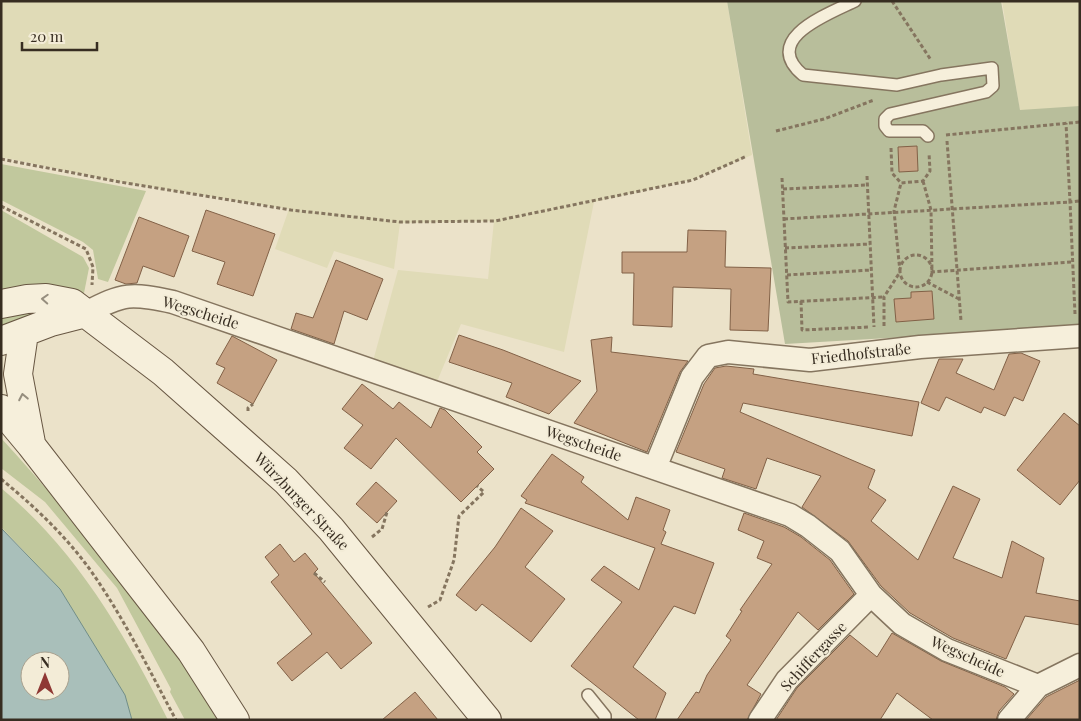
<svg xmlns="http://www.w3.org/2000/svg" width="1081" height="721" font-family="'Playfair Display',serif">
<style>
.farmland{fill:#e0dbb7}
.green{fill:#c1c89d}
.cemetery{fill:#b8be9b}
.water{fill:#a9bfba;stroke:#708d87;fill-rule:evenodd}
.building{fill:#c5a182;stroke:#826147}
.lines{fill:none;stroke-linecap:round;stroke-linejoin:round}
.lane-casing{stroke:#85755f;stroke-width:14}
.street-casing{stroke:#85755f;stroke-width:25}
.secondary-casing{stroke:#675642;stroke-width:30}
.path{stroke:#85755f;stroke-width:3;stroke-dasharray:4 2.5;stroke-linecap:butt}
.lane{stroke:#f6efdb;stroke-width:11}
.street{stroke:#f6efdb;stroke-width:22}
.secondary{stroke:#f6efdb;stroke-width:28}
.oneway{stroke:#968e7e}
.labels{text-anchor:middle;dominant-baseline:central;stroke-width:4;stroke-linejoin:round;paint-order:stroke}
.street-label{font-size:15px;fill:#372d21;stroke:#f3ecd7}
</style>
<rect width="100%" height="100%" fill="#ebe2c9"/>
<path class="farmland" d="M 1,1 L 727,1 L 752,155 L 694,179 L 594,202 L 564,352 L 461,324 L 436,384 L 373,361 L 398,270 L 488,279 L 494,221 L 400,223 L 394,269 L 334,251 L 327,268 L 275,249 L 289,209 L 120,182 L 1,157 Z
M 1002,1 L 1080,1 L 1080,107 L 1020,111 Z"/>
<path class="green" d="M 1,164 L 146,191 L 108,282 L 98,279 L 93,250 L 83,242 L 1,200 Z
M 1,210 L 83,257 L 89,268 L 84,293 L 1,299 Z
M 34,312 L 41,315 L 1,335 L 1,314 Z
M 1,438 C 82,527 157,619 223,720 L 185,720 L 170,692 L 171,689 L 117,588 L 45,502 L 1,468 Z
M 1,488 C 76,550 125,634 168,720 L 132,720 L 125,695 L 60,589 L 1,527 Z"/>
<path class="cemetery" d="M 727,1 L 1001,1 L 1020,110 L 1080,106 L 1080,327 L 785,344 Z"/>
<path class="water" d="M 1,528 L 60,589 L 125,695 L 132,720 L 1,720 ZM 30,661 L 60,661 L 60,691 L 30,691 Z"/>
<path class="building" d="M 917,146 L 918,171 L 899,172 L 898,147 Z
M 206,210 L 275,234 L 253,296 L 217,284 L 225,262 L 192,251 Z
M 139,217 L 189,236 L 174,277 L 143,266 L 137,283 L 126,284 L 115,280 Z
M 688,230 L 726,231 L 725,267 L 771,268 L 768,331 L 730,330 L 731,289 L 673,287 L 672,327 L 633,325 L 634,273 L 622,273 L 622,252 L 687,252 Z
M 336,260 L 383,279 L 367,320 L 344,311 L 334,344 L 291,329 L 296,313 L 313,318 Z
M 932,291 L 934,319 L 896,322 L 894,299 L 911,298 L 911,292 Z
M 459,335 L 503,350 L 581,381 L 549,414 L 506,397 L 512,383 L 449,362 Z
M 232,336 L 277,360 L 253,404 L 217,383 L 225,368 L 216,364 Z
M 612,337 L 611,352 L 688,361 L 680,372 L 647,452 L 574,423 L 597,391 L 591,340 Z
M 1021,353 L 1040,361 L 1023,401 L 1014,397 L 1005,416 L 984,407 L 981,413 L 946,397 L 939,411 L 921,403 L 939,359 L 963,359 L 956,373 L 994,390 L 1009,354 Z
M 726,366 L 754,369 L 753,374 L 919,402 L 912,436 L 743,403 L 740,412 L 875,470 L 868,488 L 886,500 L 871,521 L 918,560 L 953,486 L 980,499 L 953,558 L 1002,578 L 1012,541 L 1044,558 L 1036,593 L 1080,601 L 1080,625 L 1025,616 L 1006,659 L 953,638 L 910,613 L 881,586 L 848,541 L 802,507 L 821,476 L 767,458 L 756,489 L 722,478 L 725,469 L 676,452 L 704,384 L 715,368 Z
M 362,384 L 393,409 L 399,402 L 431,428 L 440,408 L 445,410 L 482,447 L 477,452 L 494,469 L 461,502 L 396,438 L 371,469 L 344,448 L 363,425 L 342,409 Z
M 1064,413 L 1080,426 L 1080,480 L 1060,505 L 1017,470 Z
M 552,454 L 584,477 L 581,482 L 628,520 L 636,497 L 670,510 L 663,530 L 666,532 L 661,544 L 714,563 L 695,614 L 674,606 L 633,667 L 666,693 L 655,720 L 639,720 L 571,666 L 622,602 L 591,580 L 604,566 L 639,590 L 655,548 L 525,503 L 527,500 L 521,496 Z
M 376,482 L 397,501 L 377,523 L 356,504 Z
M 521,508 L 553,531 L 525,567 L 565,599 L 531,642 L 482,604 L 476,611 L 456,595 L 495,547 Z
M 744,513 L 784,527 L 801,537 L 830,560 L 854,594 L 818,630 L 798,612 L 747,685 L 761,694 L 747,720 L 677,720 L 696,692 L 699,693 L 707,675 L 731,640 L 726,636 L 742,611 L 740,610 L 772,564 L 757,558 L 764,541 L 738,530 Z
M 280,544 L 294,562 L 305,553 L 318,569 L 314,573 L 372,643 L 341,669 L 327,652 L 292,681 L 277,663 L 312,634 L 271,582 L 279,575 L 265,557 Z
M 892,633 L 941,661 L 1005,687 L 1014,694 L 999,711 L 996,720 L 933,720 L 897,693 L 880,720 L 776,720 L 797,688 L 850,635 L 877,657 Z
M 1080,680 L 1080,720 L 1026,720 L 1046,697 Z
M 415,692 L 438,720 L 382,720 Z"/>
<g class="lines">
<defs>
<path id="lane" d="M 855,1 C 828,14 760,39 803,75 L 897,85 L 941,75 L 992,68 L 993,86 L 986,92 L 890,114 L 885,119 L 885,126 L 889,131 L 923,131 L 928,136
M 588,695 L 605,716 L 605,720"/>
<path id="street" d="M 86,313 C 124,293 131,293 173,302 L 790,515 L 808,526 L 840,551 L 871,595 L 902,624 L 947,650 L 1038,686
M 655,468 L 692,377 L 708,356 L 728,352 L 810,360 L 920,347 L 1080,336
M 760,720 L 787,680 L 871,595
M 1009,720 L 1038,686 L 1080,665"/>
<path id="secondary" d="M 1,304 L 27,299 L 46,298 L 72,303 L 163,372 L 286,481 L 331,529 L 487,720
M 24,333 L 18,374 L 31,443
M 1,341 L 51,322 L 86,313
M 1,409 L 31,445 L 191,651 L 235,720"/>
</defs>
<use href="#lane" class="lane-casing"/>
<use href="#street" class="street-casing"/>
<use href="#secondary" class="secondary-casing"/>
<path class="path" d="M 892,1 L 931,60
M 776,131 L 824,119 L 874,100
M 946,135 L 1080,122
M 947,141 L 961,321
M 891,148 L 892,173 L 901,183 L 923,181 L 930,171 L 929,153
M 1,159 L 120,182 L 291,210 L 400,222 L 495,221 L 693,180 L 747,156
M 867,176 L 874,327
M 782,178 L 788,302 L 884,297
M 923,181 L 931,210 L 932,272 L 1072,262
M 783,189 L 867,185
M 1,206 L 86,249 L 93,267 L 92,285
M 784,219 L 1070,202 L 1066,123
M 785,248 L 870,244
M900 271a16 16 0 1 1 32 0a16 16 0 1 1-32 0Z
M 787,275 L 871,270
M 927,282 L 959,299
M 801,301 L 802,330 L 870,327
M 1075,314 L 1070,202 L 1080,201
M 884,326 L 884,297 L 900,272 L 894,211 L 901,183
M 248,411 L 248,408 L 253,404
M 1,479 C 34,506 66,536 91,571 C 124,618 149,670 176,720
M 372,537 L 382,529 L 387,512
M 314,573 L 325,582
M 428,607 L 440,600 L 454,560 L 459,516 L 484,492 L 477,486"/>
<use href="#lane" class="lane"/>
<use href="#street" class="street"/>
<use href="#secondary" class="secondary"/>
</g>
<defs><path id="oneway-chevron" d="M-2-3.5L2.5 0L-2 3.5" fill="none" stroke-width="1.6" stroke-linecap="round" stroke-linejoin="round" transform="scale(1.25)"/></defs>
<g class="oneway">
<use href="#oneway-chevron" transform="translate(45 299) rotate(-177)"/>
<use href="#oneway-chevron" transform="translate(23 397) rotate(-101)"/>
</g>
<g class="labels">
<g class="street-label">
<text transform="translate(201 312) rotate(17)">Wegscheide</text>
<text transform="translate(861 353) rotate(-6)">Friedhofstraße</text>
<text transform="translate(584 443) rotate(19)">Wegscheide</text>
<text transform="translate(302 501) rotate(46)">Würzburger Straße</text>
<text transform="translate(813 656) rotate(-47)">Schiffergasse</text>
<text transform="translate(968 656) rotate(24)">Wegscheide</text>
</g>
</g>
<rect width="1081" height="721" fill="none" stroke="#372d21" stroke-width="5"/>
<g transform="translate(45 676)"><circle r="24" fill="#f3ecd7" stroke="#a8a08e"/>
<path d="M0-4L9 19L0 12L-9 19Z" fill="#8f3834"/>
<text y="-8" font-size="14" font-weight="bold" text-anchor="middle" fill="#372d21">N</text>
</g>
<path d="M22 42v8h75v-8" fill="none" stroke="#372d21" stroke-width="2.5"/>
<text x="30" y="42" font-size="15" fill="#372d21" stroke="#f3ecd7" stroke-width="4" paint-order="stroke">20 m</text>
</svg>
